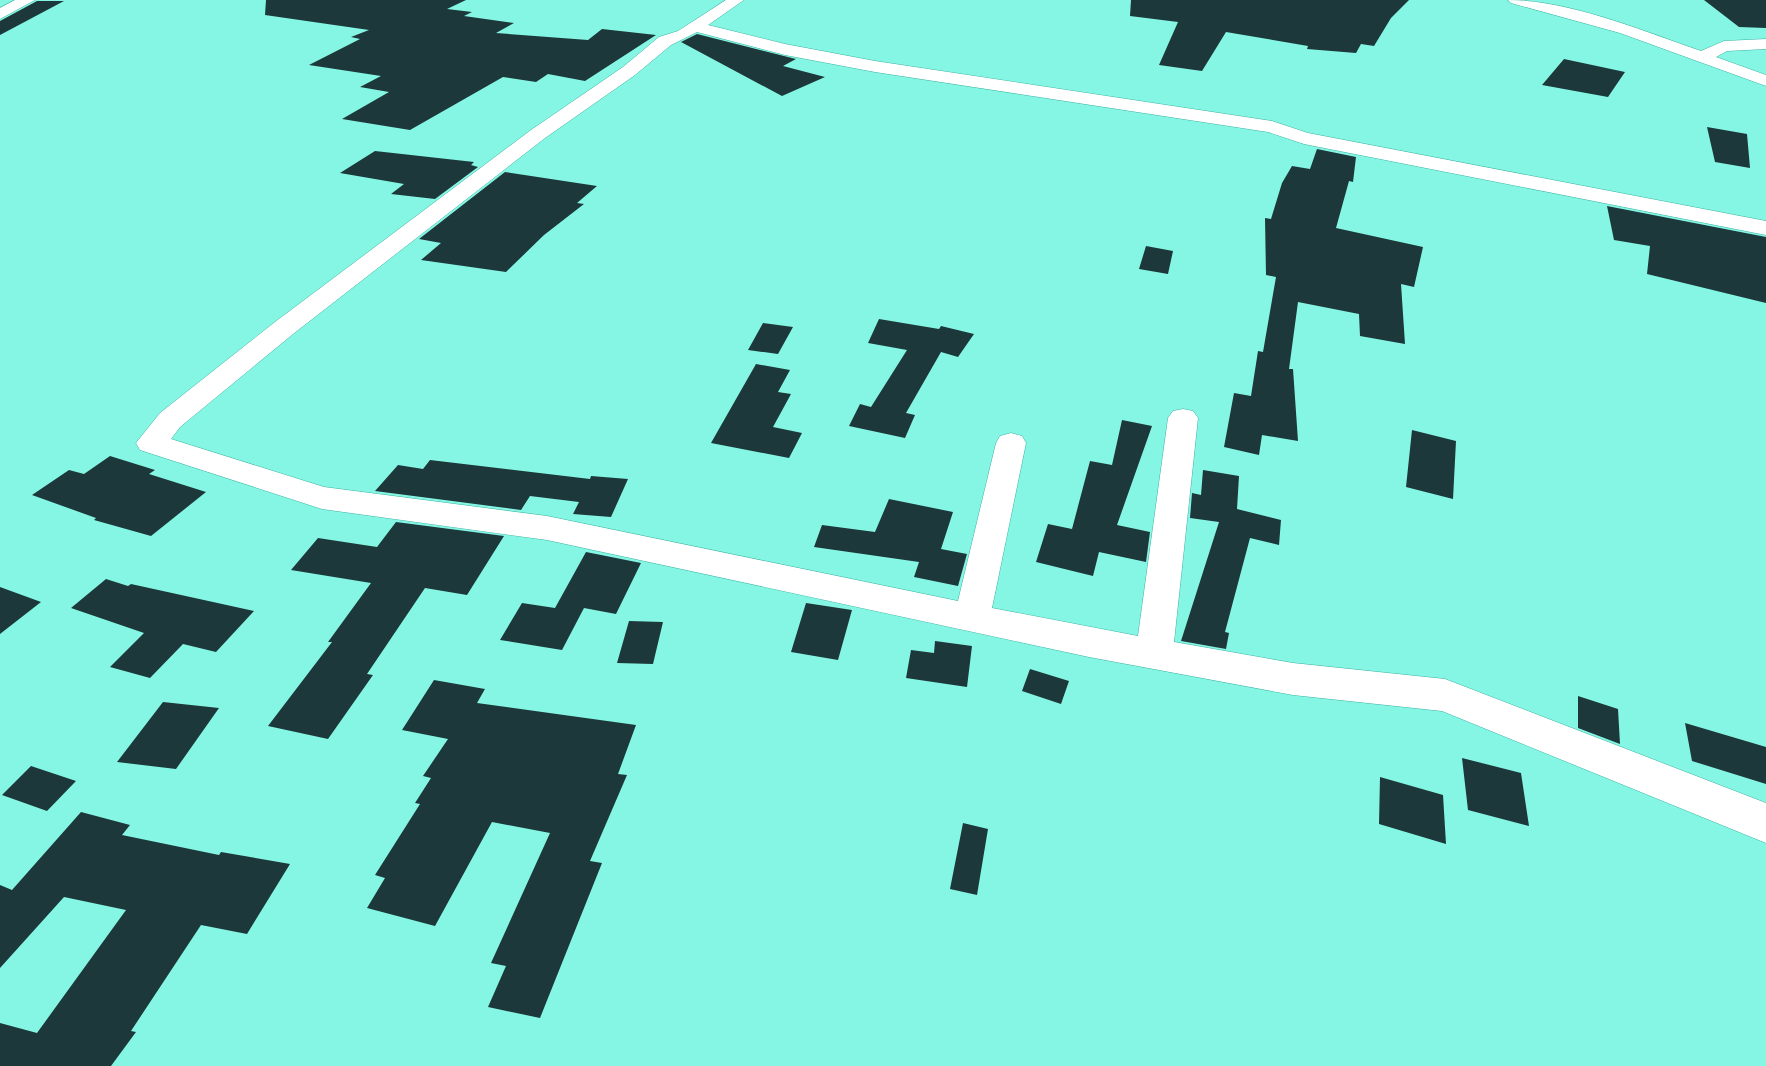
<svg xmlns="http://www.w3.org/2000/svg" width="1766" height="1066" font-family="'Noto Sans',sans-serif">
<style>
.building{fill:#1c383a}
.lines{fill:none;stroke-linecap:round;stroke-linejoin:round}
.minor-casing{stroke:#3cb2a2;stroke-width:1}
.minor{fill:#fff;fill-rule:evenodd}
</style>
<rect width="100%" height="100%" fill="#86f6e4"/>
<path class="building" d="M 266,0 L 466,0 L 447,9 L 472,12 L 464,16 L 514,23 L 496,33 L 588,40 L 602,29 L 656,35 L 585,81 L 548,74 L 536,82 L 503,77 L 410,130 L 342,119 L 389,92 L 360,87 L 381,76 L 309,65 L 360,39 L 351,37 L 369,30 L 265,15 Z
M 1131,0 L 1409,0 L 1391,18 L 1374,46 L 1361,44 L 1356,53 L 1307,49 L 1308,46 L 1226,32 L 1202,71 L 1159,65 L 1178,22 L 1130,16 Z
M 1704,0 L 1766,0 L 1766,28 L 1739,27 Z
M 37,1 L 64,1 L 0,35 L 0,21 Z
M 697,34 L 796,59 L 783,66 L 825,77 L 782,96 L 681,42 Z
M 1564,59 L 1625,72 L 1608,97 L 1542,85 Z
M 1707,127 L 1747,134 L 1750,168 L 1715,162 Z
M 1317,149 L 1356,157 L 1353,182 L 1349,181 L 1336,228 L 1423,247 L 1414,287 L 1401,284 L 1405,344 L 1360,336 L 1359,314 L 1298,302 L 1289,369 L 1293,369 L 1298,441 L 1262,435 L 1259,455 L 1224,447 L 1234,393 L 1251,396 L 1258,351 L 1263,352 L 1276,277 L 1266,275 L 1265,218 L 1271,219 L 1282,183 L 1292,166 L 1310,169 Z
M 375,151 L 474,162 L 471,165 L 478,167 L 435,199 L 391,194 L 404,184 L 340,173 Z
M 505,172 L 597,186 L 577,203 L 584,204 L 544,235 L 506,272 L 421,260 L 441,243 L 419,239 Z
M 1607,206 L 1766,237 L 1766,303 L 1647,274 L 1650,246 L 1614,240 Z
M 1146,246 L 1173,251 L 1168,274 L 1139,269 Z
M 879,319 L 939,329 L 941,326 L 974,334 L 958,357 L 941,352 L 906,413 L 915,415 L 905,438 L 849,426 L 860,404 L 871,407 L 907,350 L 868,343 Z
M 763,323 L 793,327 L 778,354 L 748,350 Z
M 756,364 L 790,370 L 778,392 L 791,394 L 773,427 L 802,433 L 789,458 L 711,443 Z
M 1122,420 L 1152,426 L 1117,525 L 1150,532 L 1146,562 L 1099,552 L 1093,576 L 1036,562 L 1048,524 L 1072,529 L 1090,461 L 1112,465 Z
M 1412,430 L 1456,441 L 1453,499 L 1406,487 Z
M 110,456 L 155,470 L 149,474 L 206,492 L 151,536 L 94,520 L 96,518 L 32,495 L 69,470 L 84,474 Z
M 430,460 L 590,479 L 591,476 L 628,479 L 611,517 L 573,514 L 579,502 L 530,496 L 521,510 L 375,491 L 398,465 L 423,469 Z
M 1203,470 L 1239,476 L 1237,509 L 1281,520 L 1279,545 L 1250,538 L 1225,632 L 1229,633 L 1226,649 L 1181,641 L 1219,522 L 1190,518 L 1192,493 L 1201,495 Z
M 889,499 L 953,512 L 941,549 L 967,554 L 958,586 L 914,577 L 919,562 L 814,547 L 822,525 L 875,532 Z
M 396,522 L 504,536 L 467,595 L 425,588 L 367,674 L 373,675 L 328,739 L 268,726 L 332,642 L 328,642 L 371,583 L 291,570 L 318,538 L 377,547 Z
M 586,552 L 641,563 L 616,614 L 584,608 L 562,650 L 500,640 L 522,603 L 555,608 Z
M 106,579 L 128,586 L 131,584 L 254,611 L 216,652 L 183,644 L 150,678 L 110,667 L 144,633 L 71,608 Z
M 0,587 L 41,602 L 0,634 Z
M 806,603 L 852,610 L 838,660 L 791,652 Z
M 629,621 L 663,622 L 653,664 L 617,663 Z
M 935,641 L 972,646 L 967,687 L 906,678 L 911,650 L 934,653 Z
M 1030,669 L 1069,681 L 1061,704 L 1022,691 Z
M 434,680 L 485,689 L 477,703 L 636,725 L 618,774 L 627,775 L 590,861 L 602,863 L 540,1018 L 488,1007 L 506,966 L 491,963 L 550,833 L 492,822 L 435,926 L 367,908 L 385,878 L 375,875 L 420,804 L 415,803 L 431,778 L 423,776 L 448,739 L 402,730 Z
M 1578,696 L 1618,709 L 1620,744 L 1578,728 Z
M 163,702 L 219,708 L 176,769 L 117,762 Z
M 1685,723 L 1766,747 L 1766,784 L 1692,761 Z
M 1462,758 L 1521,773 L 1529,826 L 1468,810 Z
M 31,766 L 76,781 L 47,811 L 2,795 Z
M 1380,777 L 1443,795 L 1446,844 L 1379,824 Z
M 81,812 L 130,825 L 122,835 L 219,855 L 221,852 L 290,864 L 247,934 L 201,925 L 131,1031 L 136,1032 L 111,1066 L 0,1066 L 0,1023 L 37,1033 L 126,910 L 64,897 L 0,968 L 0,885 L 12,890 Z
M 963,823 L 988,829 L 977,895 L 950,889 Z"/>
<g class="lines">
<defs>
<path id="minor" d="M 15,0 L 35,0 L 0,19 L 0,8 Z
M 726,0 L 744,0 L 708,25 L 785,44 L 875,61 L 1272,121 L 1308,133 L 1766,221 L 1766,235 L 1304,144 L 1268,132 L 875,72 L 785,55 L 697,32 L 671,45 L 635,75 L 545,138 L 293,334 L 180,427 L 171,439 L 324,487 L 547,516 L 958,601 L 996,443 L 1000,436 L 1011,433 L 1022,436 L 1026,443 L 992,608 L 1138,636 L 1168,418 L 1173,411 L 1183,409 L 1193,411 L 1198,418 L 1174,642 L 1293,663 L 1445,679 L 1766,803 L 1766,843 L 1442,711 L 1293,695 L 1089,657 L 547,540 L 322,509 L 140,450 L 136,443 L 160,413 L 275,322 L 531,130 L 623,67 L 659,37 L 678,31 Z
M 1508,0 C 1569,0 1643,31 1701,51 L 1724,41 L 1766,39 L 1766,49 L 1727,51 L 1716,57 L 1766,75 L 1766,86 L 1620,33 L 1511,3 Z"/>
</defs>
<use href="#minor" class="minor-casing"/>
<use href="#minor" class="minor"/>
</g>
</svg>
